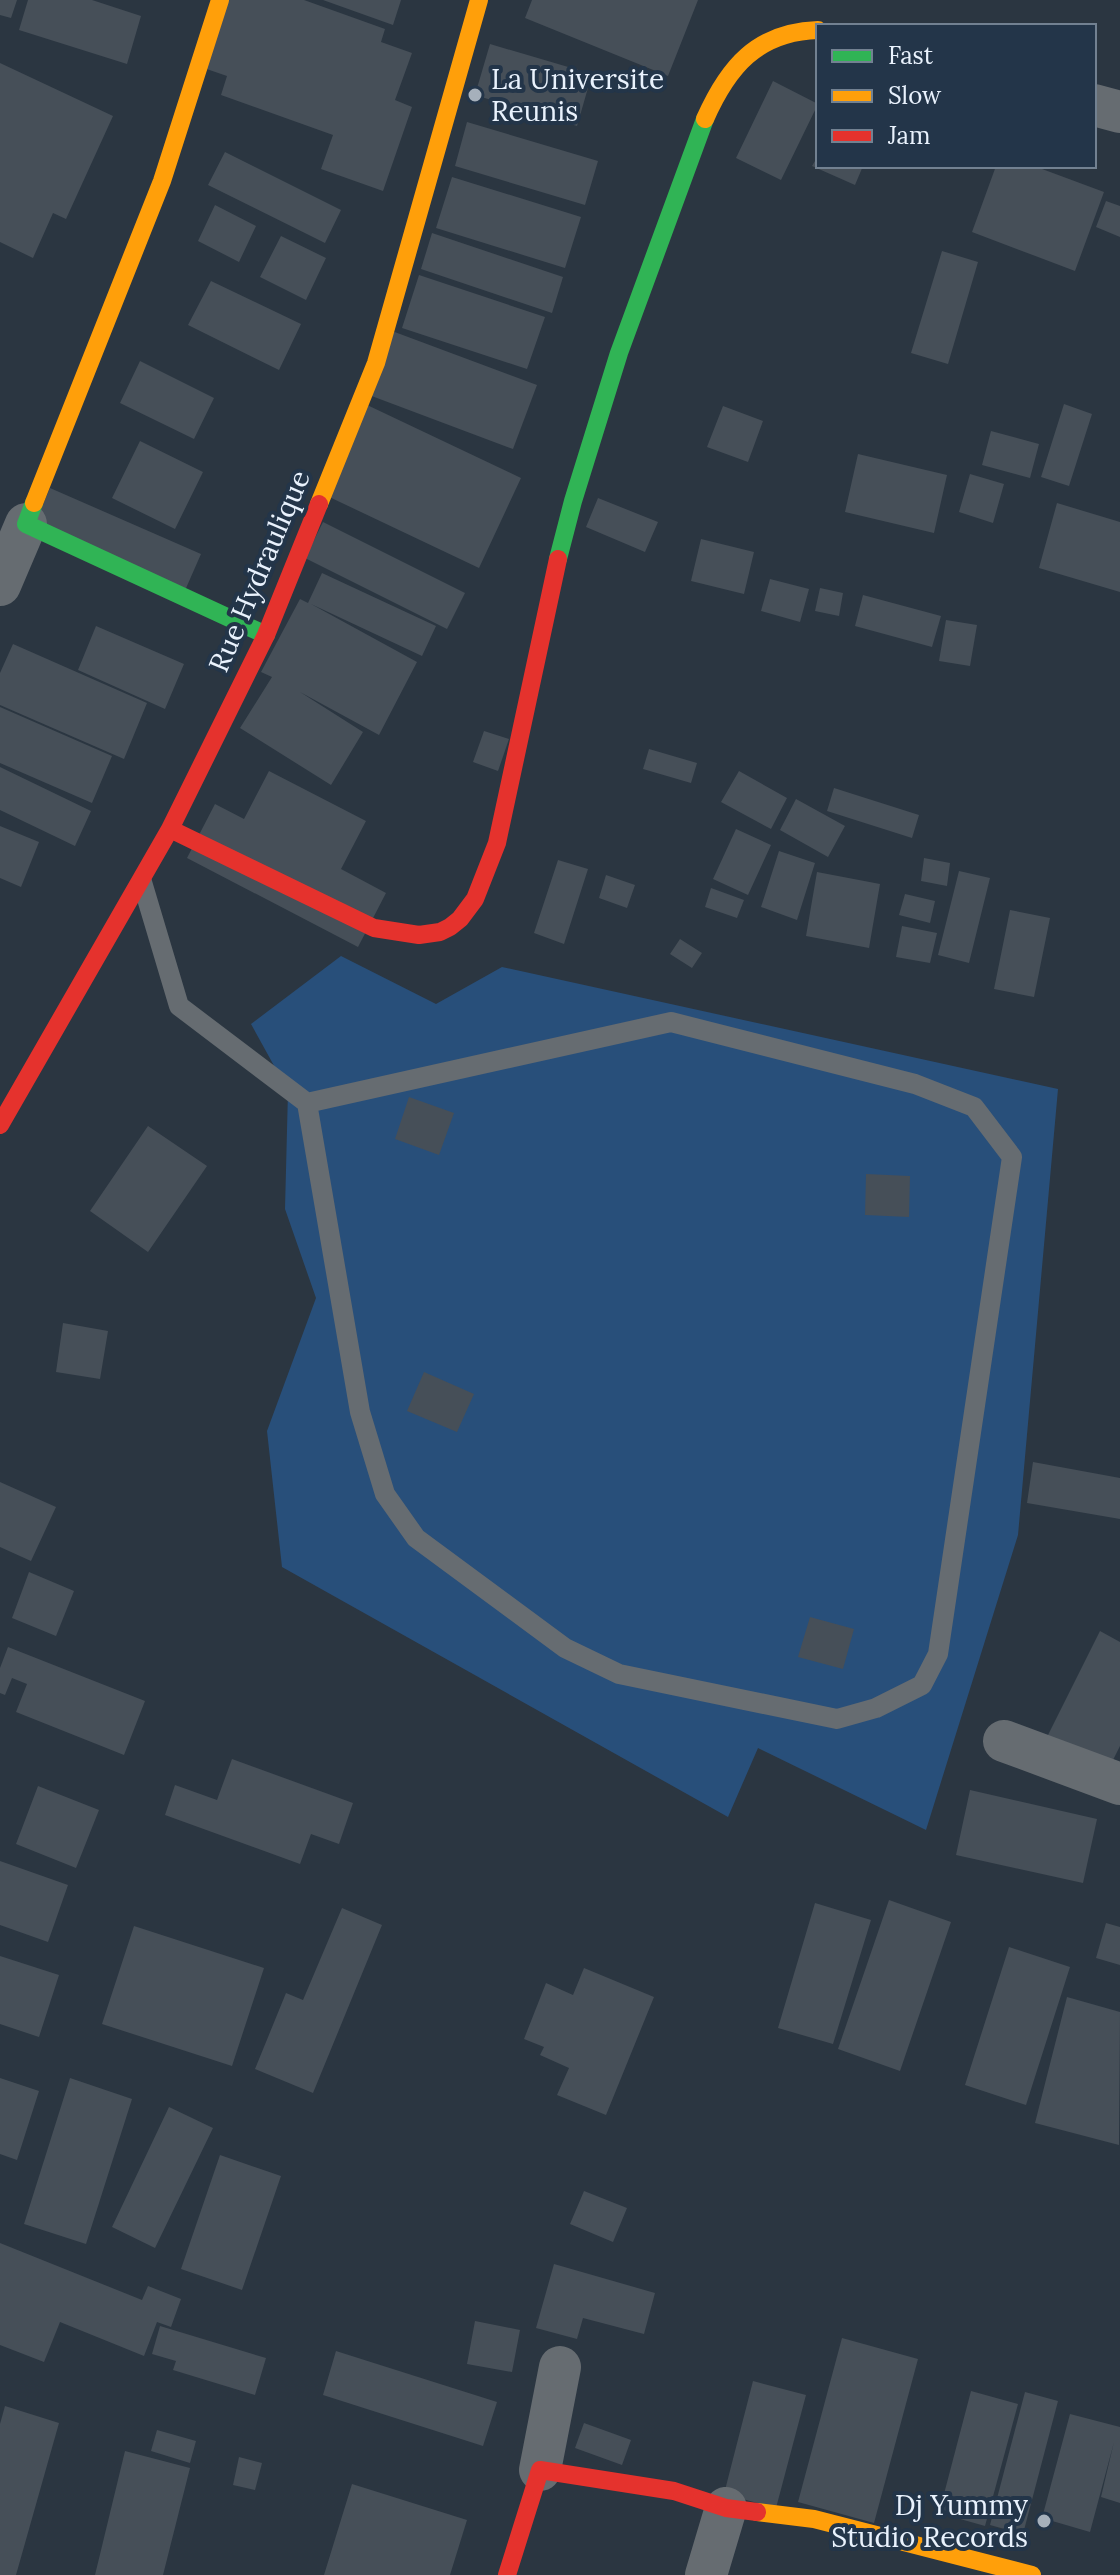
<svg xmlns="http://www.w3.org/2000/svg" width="1120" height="2575" font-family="Lora,serif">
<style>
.green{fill:#284f7a}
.building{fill:#464f58}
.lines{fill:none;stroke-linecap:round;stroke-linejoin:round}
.lane{stroke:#666c71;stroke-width:20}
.street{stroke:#666c71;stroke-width:42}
.fast{stroke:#30b455;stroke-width:18}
.slow{stroke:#ff9f0a;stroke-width:18}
.jam{stroke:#e5322d;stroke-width:18}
.poi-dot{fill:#a6b0bb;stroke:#233549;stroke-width:3}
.labels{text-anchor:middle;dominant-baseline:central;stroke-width:8;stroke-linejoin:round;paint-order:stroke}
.poi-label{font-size:28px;fill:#e9f2fd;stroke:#233549;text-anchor:start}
.street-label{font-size:28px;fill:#e9f2fd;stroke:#233549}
</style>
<rect width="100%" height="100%" fill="#2b3641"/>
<path class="green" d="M 341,956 L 436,1004 L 502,967 L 1058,1089 L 1018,1535 L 926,1830 L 758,1748 L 728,1817 L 282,1567 L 267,1431 L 316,1298 L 285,1209 L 288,1091 L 251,1024 Z"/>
<path class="building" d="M 0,0 L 17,0 L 11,18 L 0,15 Z
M 28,0 L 92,0 L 141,16 L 127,64 L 19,30 Z
M 214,0 L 304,0 L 385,29 L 381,42 L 412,53 L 395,100 L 412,107 L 383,191 L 321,169 L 333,135 L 221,95 L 227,76 L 192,64 Z
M 323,0 L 401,0 L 393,25 Z
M 532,0 L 698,0 L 668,76 L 525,18 Z
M 490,44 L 592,74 L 577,126 L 475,95 Z
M 0,63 L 113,116 L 66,219 L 53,213 L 33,258 L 0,242 Z
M 773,81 L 818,104 L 781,180 L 736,158 Z
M 467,122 L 598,161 L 585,205 L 455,166 Z
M 225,152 L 341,210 L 325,243 L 208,185 Z
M 818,156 L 818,166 L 863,166 L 855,185 L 812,166 Z
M 996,166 L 1034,166 L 1104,192 L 1075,271 L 972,232 Z
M 452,177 L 581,217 L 565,268 L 436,228 Z
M 1106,201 L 1120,206 L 1120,237 L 1096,227 Z
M 215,205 L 256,226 L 239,262 L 198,241 Z
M 432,233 L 563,277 L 552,313 L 421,269 Z
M 281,236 L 326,258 L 306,300 L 260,277 Z
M 942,251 L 978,262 L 948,364 L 911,353 Z
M 419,275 L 545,317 L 527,369 L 402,328 Z
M 211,281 L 301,324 L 279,370 L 188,325 Z
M 392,331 L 537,385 L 513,449 L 369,395 Z
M 140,361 L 214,398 L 194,439 L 120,403 Z
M 365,404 L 521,478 L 479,568 L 323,494 Z
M 1064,404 L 1092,414 L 1069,486 L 1041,477 Z
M 723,406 L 763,421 L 748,462 L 707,447 Z
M 991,431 L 1039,444 L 1030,478 L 982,465 Z
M 140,441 L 203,472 L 175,529 L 112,498 Z
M 858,454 L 947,475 L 934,533 L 845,512 Z
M 970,474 L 1004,484 L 993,523 L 959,512 Z
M 50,488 L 201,554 L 183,595 L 33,528 Z
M 598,498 L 658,522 L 645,552 L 586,527 Z
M 1057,503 L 1120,522 L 1120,592 L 1039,568 Z
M 323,522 L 465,593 L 447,629 L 305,558 Z
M 701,539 L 754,552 L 744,594 L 691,581 Z
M 322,573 L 436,626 L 422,656 L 311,604 L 417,662 L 379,735 L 300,692 L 363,732 L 331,785 L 240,728 L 272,677 L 261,672 L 300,599 L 308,603 Z
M 770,579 L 809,589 L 800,622 L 761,611 Z
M 820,588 L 843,593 L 839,616 L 815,611 Z
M 863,595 L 941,616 L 932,647 L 855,626 Z
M 946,620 L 977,625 L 970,666 L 939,661 Z
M 96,626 L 184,664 L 165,709 L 78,670 Z
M 13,644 L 147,703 L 124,759 L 0,705 L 0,673 Z
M 0,707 L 112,756 L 92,803 L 0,763 Z
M 484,731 L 509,739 L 498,771 L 473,762 Z
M 649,749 L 697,763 L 691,783 L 643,769 Z
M 0,767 L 91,811 L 75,846 L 0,810 Z
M 269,771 L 366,821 L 341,869 L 386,893 L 358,947 L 187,858 L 215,804 L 244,819 Z
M 739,771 L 787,798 L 771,829 L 721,802 Z
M 834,788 L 919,815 L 912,838 L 827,811 Z
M 796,799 L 845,826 L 828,857 L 780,830 Z
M 0,826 L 39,842 L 21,887 L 0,878 Z
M 736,829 L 771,845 L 748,895 L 713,879 Z
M 779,851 L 815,863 L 797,920 L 761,907 Z
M 924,858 L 950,863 L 947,886 L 921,881 Z
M 558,860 L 588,869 L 564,944 L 534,933 Z
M 959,871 L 990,878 L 969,963 L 938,955 Z
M 817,872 L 880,884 L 869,948 L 806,936 Z
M 606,875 L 635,885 L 627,908 L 599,898 Z
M 711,888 L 744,900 L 737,918 L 705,907 Z
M 905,894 L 935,901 L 930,923 L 899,915 Z
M 1010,910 L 1050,918 L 1034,997 L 994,989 Z
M 902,926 L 937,933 L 930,963 L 896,957 Z
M 680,939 L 702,953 L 692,968 L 670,954 Z
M 409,1097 L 454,1113 L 439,1155 L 395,1139 Z
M 148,1126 L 207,1166 L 148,1252 L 90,1211 Z
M 866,1174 L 910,1176 L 909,1217 L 865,1215 Z
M 63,1323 L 108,1331 L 100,1379 L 56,1372 Z
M 424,1372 L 474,1394 L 457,1432 L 407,1411 Z
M 1033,1462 L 1120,1478 L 1120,1519 L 1027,1503 Z
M 0,1482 L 56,1507 L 31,1561 L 0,1547 Z
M 29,1572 L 74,1591 L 56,1636 L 12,1618 Z
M 810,1617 L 854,1629 L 843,1669 L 798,1657 Z
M 1100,1631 L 1120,1642 L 1120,1746 L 1106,1774 L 1044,1743 Z
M 8,1647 L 145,1701 L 124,1755 L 16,1712 L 27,1684 L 12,1678 L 5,1695 L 0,1693 L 0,1668 Z
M 232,1759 L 353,1803 L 339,1844 L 311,1834 L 300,1864 L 165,1815 L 175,1785 L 217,1800 Z
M 38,1786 L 99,1810 L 76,1868 L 16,1844 Z
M 970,1790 L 1097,1819 L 1083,1883 L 956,1855 Z
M 0,1861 L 68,1885 L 48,1942 L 0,1925 Z
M 889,1900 L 951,1922 L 900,2071 L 838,2049 Z
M 815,1903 L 871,1920 L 833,2044 L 778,2028 Z
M 342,1908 L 382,1925 L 313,2093 L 255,2069 L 286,1993 L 303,2000 Z
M 1106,1923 L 1120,1927 L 1120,1965 L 1096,1958 Z
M 134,1926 L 264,1968 L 232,2066 L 102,2024 Z
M 1009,1947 L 1070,1967 L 1026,2105 L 965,2085 Z
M 0,1956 L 59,1975 L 39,2037 L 0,2024 Z
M 584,1968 L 654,1997 L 606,2115 L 557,2095 L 569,2068 L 540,2055 L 544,2047 L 524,2039 L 546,1983 L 573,1995 Z
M 1067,1997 L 1120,2012 L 1119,2145 L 1035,2123 Z
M 0,2078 L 39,2091 L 17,2160 L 0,2154 Z
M 70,2078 L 132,2099 L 86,2244 L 24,2224 Z
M 169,2107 L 213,2128 L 155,2248 L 112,2227 Z
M 220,2155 L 281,2176 L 242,2290 L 181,2269 Z
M 584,2191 L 627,2208 L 613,2242 L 570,2224 Z
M 0,2243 L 142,2300 L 148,2286 L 181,2299 L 171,2327 L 157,2322 L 144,2356 L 60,2322 L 44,2362 L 0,2345 Z
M 554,2264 L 655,2293 L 644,2334 L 583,2318 L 577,2339 L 536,2328 Z
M 475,2321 L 520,2330 L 512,2372 L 467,2364 Z
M 160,2326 L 266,2358 L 255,2395 L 173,2370 L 176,2361 L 152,2354 Z
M 842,2338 L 918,2359 L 874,2523 L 798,2502 Z
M 336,2351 L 497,2402 L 483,2446 L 323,2395 Z
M 753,2381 L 806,2395 L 776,2508 L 724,2494 Z
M 971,2391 L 1018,2404 L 985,2526 L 939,2513 Z
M 1025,2392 L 1058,2401 L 1023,2534 L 990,2525 Z
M 5,2406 L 59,2423 L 16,2575 L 0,2575 L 0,2424 Z
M 1070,2414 L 1120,2427 L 1120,2503 L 1101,2497 L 1114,2442 L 1090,2532 L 1042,2518 Z
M 584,2423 L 631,2440 L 622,2465 L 575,2448 Z
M 157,2430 L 196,2441 L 190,2463 L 151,2451 Z
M 125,2451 L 190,2468 L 163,2575 L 95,2575 Z
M 239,2457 L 262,2463 L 255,2490 L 233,2485 Z
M 352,2484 L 467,2520 L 450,2575 L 324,2575 Z"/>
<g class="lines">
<path class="lane" d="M 142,882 L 179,1006 L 307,1103 L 671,1022 L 915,1084 L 974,1107 L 1012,1157 L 938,1654 L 922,1685 L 876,1708 L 837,1719 L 619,1674 L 565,1648 L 416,1538 L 385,1494 L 360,1412 L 307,1103"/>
<path class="street" d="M 1094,105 L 1120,112
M 0,585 L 26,524
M 1004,1741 L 1120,1784
M 540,2470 L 560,2367
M 706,2575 L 726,2508"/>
<path class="fast" d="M 34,503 L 26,524 L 266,635
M 558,559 L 573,501 L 619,353 L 705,119"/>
<path class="slow" d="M 705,119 C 728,67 757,32 818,30
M 34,503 L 162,181 L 220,0
M 319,504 L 376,363 L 479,0
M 757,2512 L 814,2519 L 1032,2575"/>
<path class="jam" d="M 170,829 L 374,928 L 419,935 L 440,932 L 450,927 L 460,919 L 475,899 L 497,843 L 558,559
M 0,1125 L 170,829 L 266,635 L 319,504
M 507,2575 L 540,2470 L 674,2491 L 726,2508 L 757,2512"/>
</g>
<g class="poi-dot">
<circle cx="475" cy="95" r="8"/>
<circle cx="1044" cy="2521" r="8"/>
</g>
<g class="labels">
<g class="poi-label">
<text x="491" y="79">La Universite<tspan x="491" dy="32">Reunis</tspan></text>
<text x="1028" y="2505" text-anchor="end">Dj Yummy<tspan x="1028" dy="32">Studio Records</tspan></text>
</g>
<g class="street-label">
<text transform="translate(259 571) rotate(-67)">Rue Hydraulique</text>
</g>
</g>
<rect x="816" y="24" width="280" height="144" fill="#233549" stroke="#728191" stroke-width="2"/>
<rect x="832" y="50" width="40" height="12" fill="#30b455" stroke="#728191" stroke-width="2"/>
<text x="888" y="64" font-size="24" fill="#e9f2fd">Fast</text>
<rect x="832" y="90" width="40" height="12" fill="#ff9f0a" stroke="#728191" stroke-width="2"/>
<text x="888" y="104" font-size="24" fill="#e9f2fd">Slow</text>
<rect x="832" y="130" width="40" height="12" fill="#e5322d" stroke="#728191" stroke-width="2"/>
<text x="888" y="144" font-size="24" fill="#e9f2fd">Jam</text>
</svg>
